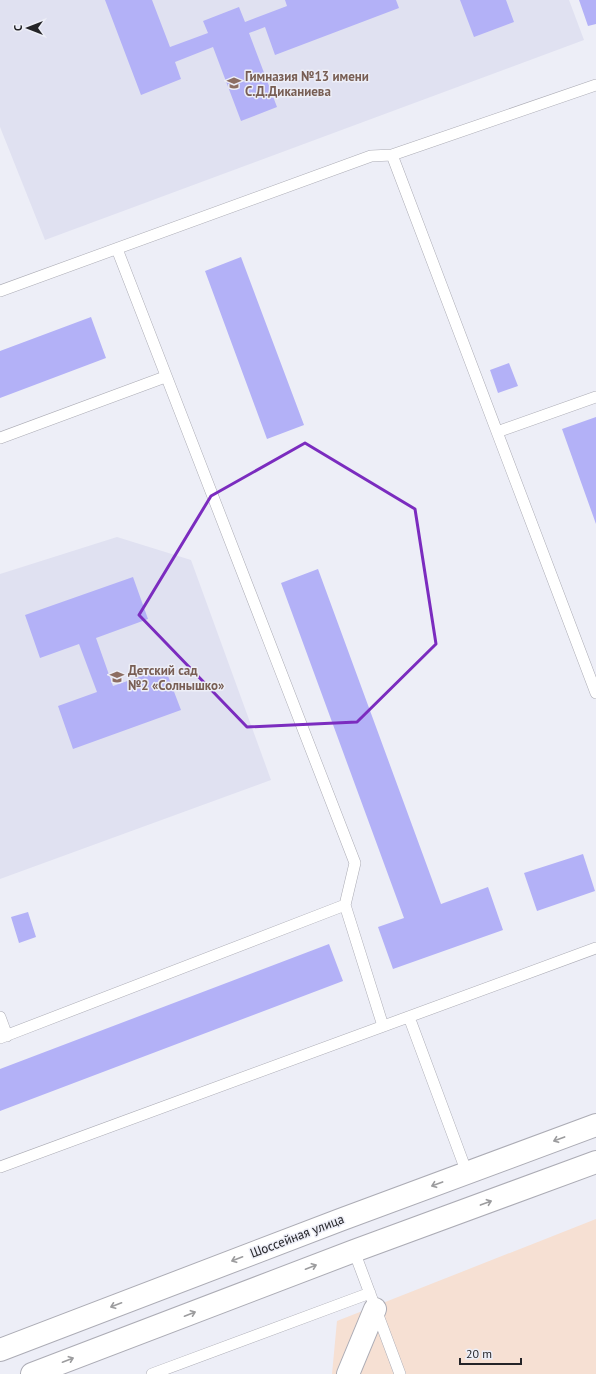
<svg xmlns="http://www.w3.org/2000/svg" width="596" height="1374" font-family="'PT Sans',sans-serif">
<style>
.commercial{fill:#f6e0d3}
.built{fill:#e0e1f1}
.building{fill:#b3b1f7}
.lines{fill:none;stroke-linecap:round;stroke-linejoin:round}
.lane-casing{stroke:#acacb5;stroke-width:12}
.street-casing{stroke:#acacb5;stroke-width:24}
.secondary-casing{stroke:#acacb5;stroke-width:24}
.lane{stroke:#fff;stroke-width:11}
.street{stroke:#fff;stroke-width:22}
.secondary{stroke:#fff;stroke-width:22}
.oneway{stroke:#9c9c9e}
.marked{fill:none;stroke:#7b2cbf;stroke-width:3;stroke-linejoin:round}
.labels{text-anchor:middle;dominant-baseline:central;stroke-width:3;stroke-linejoin:round;paint-order:stroke}
.education-label{font-size:13px;font-weight:bold;fill:#785e54;stroke:#edeef7;text-anchor:start}
.street-label{font-size:13px;fill:#242428;stroke:#edeef7}
</style>
<rect width="100%" height="100%" fill="#edeef7"/>
<path class="commercial" d="M 596,1219 L 596,1374 L 332,1374 L 337,1321 Z"/>
<path class="built" d="M 0,0 L 569,0 L 584,40 L 45,240 L 0,127 Z
M 117,537 L 191,560 L 271,780 L 0,879 L 0,574 Z"/>
<path class="building" d="M 105,0 L 152,0 L 170,47 L 208,33 L 203,21 L 239,7 L 245,22 L 287,6 L 285,0 L 396,0 L 399,8 L 275,55 L 265,27 L 249,33 L 277,107 L 241,121 L 213,47 L 175,62 L 181,79 L 141,95 Z
M 460,0 L 506,0 L 514,22 L 474,37 Z
M 579,0 L 596,0 L 596,24 L 588,26 Z
M 241,257 L 304,425 L 267,439 L 205,271 Z
M 91,317 L 106,358 L 0,398 L 0,351 Z
M 509,363 L 518,386 L 498,393 L 490,370 Z
M 596,417 L 596,524 L 562,429 Z
M 318,569 L 441,904 L 488,887 L 503,930 L 393,969 L 378,927 L 404,918 L 281,583 Z
M 133,577 L 148,619 L 96,638 L 113,686 L 165,668 L 181,710 L 73,749 L 58,706 L 97,692 L 79,644 L 40,658 L 25,615 Z
M 583,854 L 595,891 L 537,911 L 524,873 Z
M 28,912 L 36,937 L 19,943 L 11,917 Z
M 329,944 L 343,981 L 0,1111 L 0,1069 Z"/>
<g class="lines">
<defs>
<path id="lane" d="M 392,155 L 596,693
M 117,249 L 355,863 L 345,905 L 383,1026
M 0,291 L 371,156 L 392,155 L 596,85
M 497,432 L 596,397
M 0,438 L 165,377
M 0,1017 L 7,1036
M 409,1017 L 467,1173
M 0,1038 L 345,905
M 0,1167 L 596,948
M 354,1251 L 400,1374
M 152,1374 L 370,1293"/>
<path id="street" d="M 348,1374 L 375,1309"/>
<path id="secondary" d="M 0,1350 L 340,1220 L 596,1125
M 32,1374 L 354,1251 L 596,1162"/>
</defs>
<use href="#lane" class="lane-casing"/>
<use href="#street" class="street-casing"/>
<use href="#secondary" class="secondary-casing"/>
<use href="#lane" class="lane"/>
<use href="#street" class="street"/>
<use href="#secondary" class="secondary"/>
</g>
<defs><path id="oneway-shaft" d="M-6 0H5M1.5-3L5.5 0L1.5 3" fill="none" stroke-width="1.6" stroke-linecap="round" stroke-linejoin="round"/></defs>
<g class="oneway">
<use href="#oneway-shaft" transform="translate(559 1139) rotate(160)"/>
<use href="#oneway-shaft" transform="translate(437 1184) rotate(160)"/>
<use href="#oneway-shaft" transform="translate(486 1203) rotate(-20)"/>
<use href="#oneway-shaft" transform="translate(237 1259) rotate(159)"/>
<use href="#oneway-shaft" transform="translate(311 1267) rotate(-21)"/>
<use href="#oneway-shaft" transform="translate(116 1305) rotate(159)"/>
<use href="#oneway-shaft" transform="translate(190 1314) rotate(-21)"/>
<use href="#oneway-shaft" transform="translate(68 1360) rotate(-21)"/>
</g>
<path class="marked" d="M 305,443 L 415,509 L 436,644 L 357,722 L 247,727 L 139,615 L 211,496 Z"/>
<defs>
<symbol id="school-bare" viewBox="-9 -9 18 18"><path d="M0-5L7-2L0 1L-7-2ZM-4 1L0 2.5L4 1V4Q0 6-4 4Z" fill="#8d6e63" stroke="#edeef7" stroke-width="2.5" paint-order="stroke"/></symbol>
</defs>
<g fill-rule="evenodd">
<use href="#school-bare" x="224" y="73" width="20" height="20"/>
<use href="#school-bare" x="107" y="667" width="20" height="20"/>
</g>
<g class="labels">
<g class="education-label">
<text x="245" y="76">Гимназия №13 имени<tspan x="245" dy="15">С.Д.Диканиева</tspan></text>
<text x="128" y="670">Детский сад<tspan x="128" dy="15">№2 «Солнышко»</tspan></text>
</g>
<g class="street-label">
<text transform="translate(297 1236) rotate(-21)">Шоссейная улица</text>
</g>
</g>
<g transform="translate(28 28) rotate(270)" stroke="#edeef7" stroke-width="3" paint-order="stroke">
<path d="M0-3L7 15L0 10L-7 15Z" fill="#242428"/>
<text y="-6" font-size="11" font-weight="bold" text-anchor="middle" fill="#242428">С</text>
</g>
<path d="M460 1358v6h61v-6" fill="none" stroke="#242428" stroke-width="2"/>
<text x="466" y="1358" font-size="12" fill="#242428" stroke="#edeef7" stroke-width="3" paint-order="stroke">20 m</text>
</svg>
